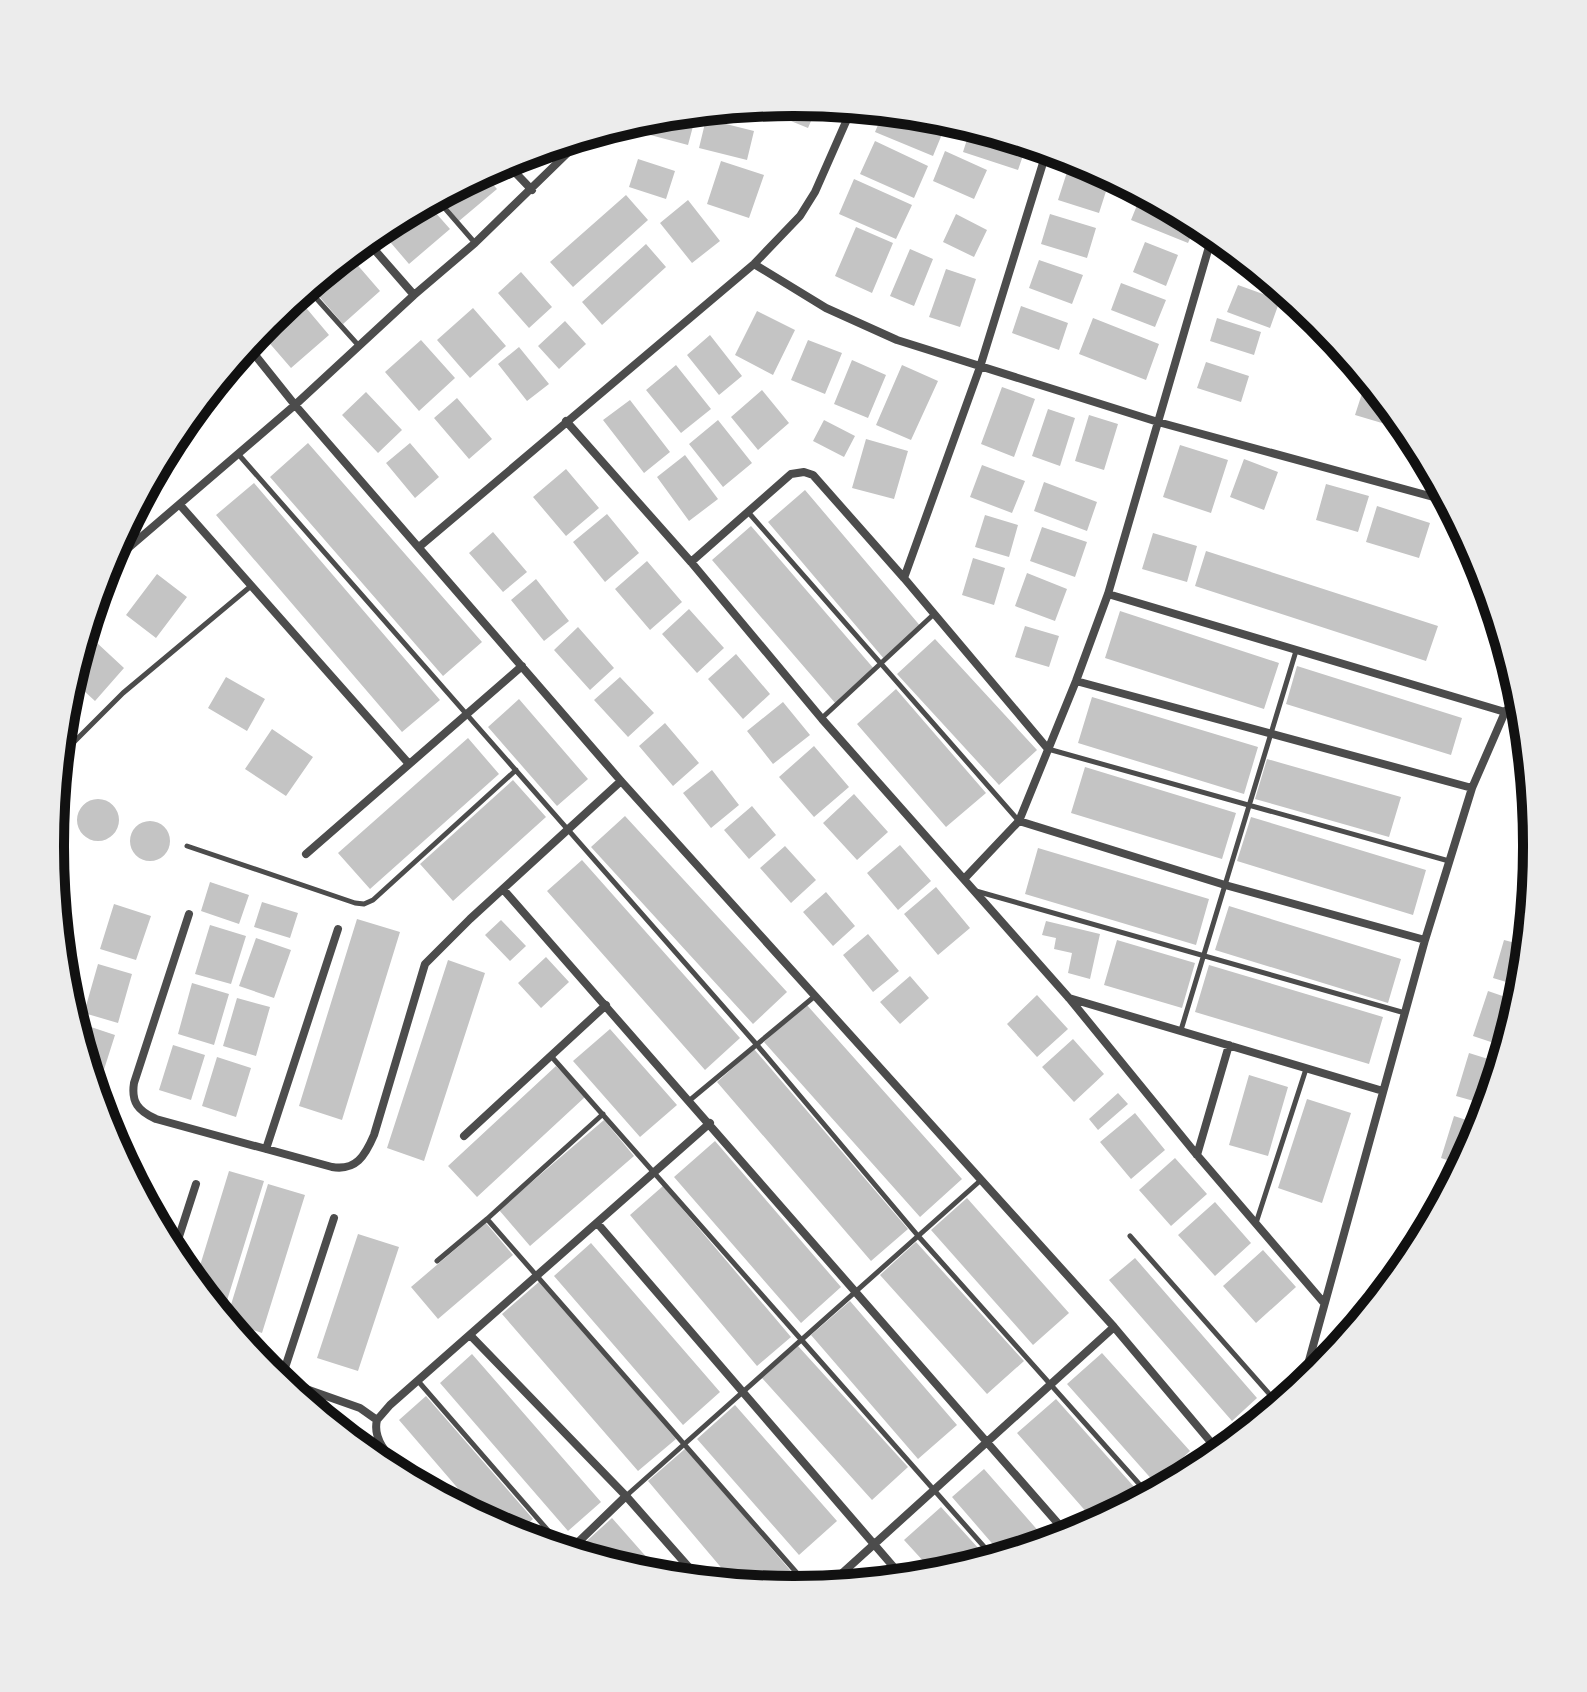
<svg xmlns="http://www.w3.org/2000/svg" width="1587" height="1692" font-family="Ubuntu,sans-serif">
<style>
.building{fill:#c4c4c4}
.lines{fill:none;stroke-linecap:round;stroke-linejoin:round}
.service{stroke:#4c4c4c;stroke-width:5}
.minor{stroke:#4c4c4c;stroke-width:8}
.rim{fill:none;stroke:#111;stroke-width:10}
</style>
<rect width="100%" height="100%" fill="#fff"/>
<path class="building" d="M 786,103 L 818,105 L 808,128 L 781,117 Z
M 884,111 L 934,116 L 947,122 L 933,156 L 875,132 Z
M 689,113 L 696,115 L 688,145 L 639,132 L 643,118 Z
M 706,119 L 754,131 L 747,160 L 699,148 Z
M 971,127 L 1027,144 L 1018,170 L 963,152 Z
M 875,141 L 928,166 L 914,198 L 860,174 Z
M 945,151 L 987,170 L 974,199 L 933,181 Z
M 638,159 L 675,171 L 666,199 L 629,187 Z
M 721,161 L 764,175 L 749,218 L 707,204 Z
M 1068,169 L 1109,182 L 1099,213 L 1058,200 Z
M 483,173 L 497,189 L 459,221 L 439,197 Z
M 854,179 L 912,205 L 896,239 L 839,214 Z
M 1142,193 L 1197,223 L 1188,243 L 1131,220 Z
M 626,195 L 648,220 L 573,287 L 550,262 Z
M 688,200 L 720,241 L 692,263 L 660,223 Z
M 427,203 L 450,229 L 409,264 L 379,229 Z
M 956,214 L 987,230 L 974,257 L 943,242 Z
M 1050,214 L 1096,228 L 1087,258 L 1041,244 Z
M 856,227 L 893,243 L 872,293 L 835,276 Z
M 1145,242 L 1178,255 L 1166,286 L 1133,272 Z
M 646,244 L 666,267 L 602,325 L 582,302 Z
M 910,249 L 933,259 L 914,306 L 890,296 Z
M 348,254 L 380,291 L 343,324 L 310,286 Z
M 1039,260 L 1083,275 L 1072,304 L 1029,288 Z
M 946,269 L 976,279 L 960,327 L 929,317 Z
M 521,272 L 552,307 L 529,328 L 498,293 Z
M 1121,283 L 1166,300 L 1155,327 L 1111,310 Z
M 1238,285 L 1280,300 L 1270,328 L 1227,312 Z
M 297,297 L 329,335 L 291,368 L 259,331 L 268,320 Z
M 1021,306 L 1068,323 L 1059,350 L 1012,333 Z
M 473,308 L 506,346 L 470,378 L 437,340 Z
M 757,311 L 795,330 L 773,375 L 735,355 Z
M 1093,318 L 1159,344 L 1146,380 L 1079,354 Z
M 1217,318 L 1261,332 L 1254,355 L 1210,341 Z
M 565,321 L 586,344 L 559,369 L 538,346 Z
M 710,335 L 742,376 L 719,395 L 687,355 Z
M 421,340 L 455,378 L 419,411 L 385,372 Z
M 808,340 L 842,353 L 825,394 L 791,380 Z
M 519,347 L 549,384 L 527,401 L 498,364 Z
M 852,360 L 886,375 L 868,418 L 834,404 Z
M 1206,362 L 1249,376 L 1241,402 L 1197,388 Z
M 676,365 L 711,409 L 681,433 L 646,390 Z
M 902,365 L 938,381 L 911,440 L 876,425 Z
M 1367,378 L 1396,413 L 1392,426 L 1355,415 Z
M 1002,387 L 1035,399 L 1014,457 L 981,444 Z
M 762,390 L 789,423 L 758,450 L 731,417 Z
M 366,392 L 402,430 L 378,453 L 342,415 Z
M 457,398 L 492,439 L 469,459 L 434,418 Z
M 630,400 L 670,452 L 644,473 L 603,420 Z
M 1048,409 L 1075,418 L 1060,466 L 1032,456 Z
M 1089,415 L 1118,424 L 1104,470 L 1075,461 Z
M 718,420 L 752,463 L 723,487 L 689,444 Z
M 824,420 L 855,436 L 844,457 L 813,441 Z
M 1402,422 L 1412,433 L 1421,451 L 1396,443 Z
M 866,439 L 908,451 L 894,499 L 852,488 Z
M 308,443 L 482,642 L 443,676 L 270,477 Z
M 410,443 L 439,477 L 415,498 L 386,463 Z
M 1180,445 L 1228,460 L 1211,513 L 1163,497 Z
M 685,455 L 718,499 L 689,521 L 657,477 Z
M 1244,459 L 1278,472 L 1264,510 L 1230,497 Z
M 982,465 L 1025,481 L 1012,513 L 970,497 Z
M 566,469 L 599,508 L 566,536 L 533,497 Z
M 1044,482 L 1097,502 L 1087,531 L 1034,511 Z
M 254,483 L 440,700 L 402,732 L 216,515 Z
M 1326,484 L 1369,496 L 1358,532 L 1316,520 Z
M 805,490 L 922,628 L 885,660 L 768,522 Z
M 1377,506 L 1430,523 L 1419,558 L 1366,542 Z
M 607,514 L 639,553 L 605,582 L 573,542 Z
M 985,515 L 1018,525 L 1009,557 L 975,547 Z
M 751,526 L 875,670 L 836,704 L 712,560 Z
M 1042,527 L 1087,542 L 1075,577 L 1030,561 Z
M 493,532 L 527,572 L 503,592 L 469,553 Z
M 1153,533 L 1197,546 L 1187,582 L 1142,569 Z
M 1206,551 L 1438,626 L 1426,661 L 1195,586 Z
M 973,558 L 1005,568 L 994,605 L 962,595 Z
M 647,561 L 682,602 L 650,630 L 615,589 Z
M 1027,573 L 1067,589 L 1055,621 L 1015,606 Z
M 157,574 L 187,597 L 156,638 L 126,615 Z
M 536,579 L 569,621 L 544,641 L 511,600 Z
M 689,609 L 724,648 L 697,673 L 662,634 Z
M 1120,611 L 1279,663 L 1264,709 L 1105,658 Z
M 1025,626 L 1059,636 L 1049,667 L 1015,657 Z
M 578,627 L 614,668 L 590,690 L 554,650 Z
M 935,639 L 1037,750 L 999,785 L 897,674 Z
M 96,642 L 124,668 L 95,701 L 71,679 L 75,666 Z
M 736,654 L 770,694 L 743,719 L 708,679 Z
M 1297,666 L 1462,718 L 1451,755 L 1286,704 Z
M 226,677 L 265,699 L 247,731 L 208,708 Z
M 620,677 L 654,713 L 628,737 L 594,700 Z
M 896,689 L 986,793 L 946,827 L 857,724 Z
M 1092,697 L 1258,747 L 1244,794 L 1078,743 Z
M 519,699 L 588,779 L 557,806 L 488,727 Z
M 783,702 L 810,735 L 773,764 L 747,731 Z
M 665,723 L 699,763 L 673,786 L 639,746 Z
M 272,729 L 313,757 L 286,796 L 245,769 Z
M 468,738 L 499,774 L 370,889 L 338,853 Z
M 814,746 L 849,787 L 814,817 L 779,777 Z
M 1267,759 L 1401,797 L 1389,837 L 1255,799 Z
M 1085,767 L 1236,813 L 1222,859 L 1071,813 Z
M 712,770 L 739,805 L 711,828 L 683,793 Z
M 513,780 L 546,817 L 453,901 L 420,864 Z
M 854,794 L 888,832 L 857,860 L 823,823 Z
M77 820a21 21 0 1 1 42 0a21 21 0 1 1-42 0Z
M 752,806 L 776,835 L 749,859 L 724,830 Z
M 625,816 L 787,992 L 753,1024 L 591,847 Z
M 1251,817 L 1426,870 L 1413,915 L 1237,861 Z
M130 841a20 20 0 1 1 40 0a20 20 0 1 1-40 0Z
M 900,845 L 931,881 L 898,910 L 867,873 Z
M 785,846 L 816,880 L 791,903 L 760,868 Z
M 1038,848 L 1209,899 L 1196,945 L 1025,894 Z
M 582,860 L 740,1038 L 705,1070 L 547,891 Z
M 1529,871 L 1534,873 L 1530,919 L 1516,914 Z
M 210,882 L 249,895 L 239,924 L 201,911 Z
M 936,887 L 970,928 L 938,955 L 904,914 Z
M 826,892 L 855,926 L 833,946 L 803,912 Z
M 262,902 L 298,913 L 290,938 L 254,927 Z
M 114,904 L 151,916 L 136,960 L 100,949 Z
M 1229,906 L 1401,959 L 1388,1003 L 1215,950 Z
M 357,919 L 400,932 L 342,1120 L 299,1106 Z
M 501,920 L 526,946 L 510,961 L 485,935 Z
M 1046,921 L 1100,934 L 1090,979 L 1068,973 L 1072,953 L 1054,949 L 1056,938 L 1042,935 Z
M 210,925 L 246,936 L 231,984 L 195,974 Z
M 868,934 L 899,971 L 873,992 L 843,955 Z
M 256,938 L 291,950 L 274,998 L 239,986 Z
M 1117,940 L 1195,963 L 1182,1008 L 1104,985 Z
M 1504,940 L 1527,946 L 1523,987 L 1493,978 Z
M 546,957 L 569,982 L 541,1008 L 518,983 Z
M 448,960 L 485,973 L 424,1161 L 387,1148 Z
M 98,964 L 132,974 L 118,1023 L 84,1013 Z
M 1209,965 L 1383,1017 L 1369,1064 L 1195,1012 Z
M 910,976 L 929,998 L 900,1024 L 880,1002 Z
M 192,983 L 229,994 L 214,1045 L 178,1034 Z
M 1488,991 L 1520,1002 L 1506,1047 L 1473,1036 Z
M 1037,995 L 1068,1029 L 1037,1057 L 1007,1024 Z
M 237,998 L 270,1007 L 256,1056 L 223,1046 Z
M 806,1004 L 962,1179 L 920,1217 L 764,1042 Z
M 82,1024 L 115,1035 L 100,1082 L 91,1079 L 78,1036 Z
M 610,1029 L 677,1105 L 640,1137 L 573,1061 Z
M 1073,1039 L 1104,1074 L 1074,1102 L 1042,1067 Z
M 173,1045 L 205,1055 L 191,1100 L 159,1090 Z
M 754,1049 L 908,1229 L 871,1261 L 717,1082 Z
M 1469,1053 L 1501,1063 L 1488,1105 L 1456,1096 Z
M 217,1057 L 251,1068 L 236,1117 L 202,1106 Z
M 556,1066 L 585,1097 L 477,1197 L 448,1166 Z
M 1249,1075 L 1288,1087 L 1268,1156 L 1229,1145 Z
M 1118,1093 L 1128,1104 L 1098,1130 L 1089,1119 Z
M 1307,1099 L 1351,1113 L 1322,1203 L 1278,1188 Z
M 1135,1113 L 1165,1150 L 1131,1179 L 1100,1142 Z
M 1454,1116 L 1482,1125 L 1462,1165 L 1441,1158 Z
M 604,1120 L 634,1156 L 530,1246 L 499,1210 Z
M 715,1141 L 841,1287 L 801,1323 L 674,1177 Z
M 1175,1158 L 1207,1194 L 1171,1226 L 1139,1190 Z
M 229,1171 L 264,1181 L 225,1307 L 212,1303 L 195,1282 Z
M 268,1184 L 305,1195 L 262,1333 L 226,1321 Z
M 663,1186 L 791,1337 L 757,1366 L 630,1215 Z
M 967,1198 L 1069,1313 L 1033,1345 L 931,1230 Z
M 1215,1202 L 1251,1243 L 1215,1276 L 1178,1235 Z
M 486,1223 L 513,1255 L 438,1319 L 411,1287 Z
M 358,1234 L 399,1247 L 358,1371 L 317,1358 Z
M 916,1242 L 1024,1361 L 987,1394 L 880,1275 Z
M 591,1243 L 720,1392 L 683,1425 L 554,1276 Z
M 1263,1250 L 1296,1287 L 1256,1323 L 1223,1286 Z
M 1135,1258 L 1257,1398 L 1232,1421 L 1109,1280 Z
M 540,1281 L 676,1439 L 638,1471 L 502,1314 Z
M 850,1301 L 957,1425 L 918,1459 L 811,1335 Z
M 798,1346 L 908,1467 L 872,1500 L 762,1378 Z
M 1102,1353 L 1190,1451 L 1155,1483 L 1067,1384 Z
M 472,1354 L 601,1502 L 568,1531 L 440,1383 Z
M 426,1396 L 533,1519 L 515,1535 L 486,1521 L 399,1420 Z
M 1056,1399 L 1144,1498 L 1096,1523 L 1017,1433 Z
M 735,1405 L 837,1521 L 799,1555 L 697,1439 Z
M 686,1448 L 795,1576 L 781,1588 L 735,1584 L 648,1481 Z
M 984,1469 L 1048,1542 L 1003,1556 L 952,1497 Z
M 941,1507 L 989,1560 L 936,1575 L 904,1540 Z
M 612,1518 L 664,1577 L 648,1575 L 587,1557 L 579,1548 Z
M 873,1574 L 879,1581 L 862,1583 Z"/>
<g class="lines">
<path class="service" d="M 436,198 L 475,243
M 307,288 L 359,346
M 239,455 L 757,1045 L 919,1237 L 1149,1495
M 748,512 L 1018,820
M 822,718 L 934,614
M 1048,749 L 1449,861
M 59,757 L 123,693 L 251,586
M 187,846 L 355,903 L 364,904 L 373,900 L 516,770
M 976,891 L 1405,1013
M 1181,1030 L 1296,651
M 551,1056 L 994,1558
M 690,1100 L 815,996
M 487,1219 L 810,1588
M 1256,1223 L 1306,1069
M 1130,1236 L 1279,1405
M 437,1261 L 487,1219 L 603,1114
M 418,1381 L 565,1550
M 626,1496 L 981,1180"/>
<path class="minor" d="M 505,162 L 532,190
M 366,240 L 414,295
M 754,264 L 826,308 L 897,340 L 1158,422 L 1448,501
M 247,345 L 295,405 L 621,781 L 1114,1327 L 1220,1453
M 566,421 L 691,562 L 822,719 L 1069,998 L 1197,1155 L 1324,1303
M 180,505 L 409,764
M 419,547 L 754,264 L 800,216 L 815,192 L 852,108
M 691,562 L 791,474 L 804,472 L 813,475 L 904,578 L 1048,749
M 105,568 L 295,405 L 414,295 L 475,243 L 585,136
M 904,578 L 980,367 L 1047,150
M 1108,594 L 1505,712
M 1076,681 L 1472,788
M 1019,821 L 1225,885 L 1425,940
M 306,854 L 522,666
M 965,878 L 1019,821 L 1076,681 L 1108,594 L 1213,233
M 503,889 L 1069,1536
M 189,914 L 134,1083 C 131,1102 138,1111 156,1119 L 332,1167 C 356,1171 365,1156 374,1135 L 425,964 L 470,919 L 621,781
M 1069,998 L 1383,1091
M 464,1136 L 606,1005
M 266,1149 L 338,929
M 1197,1155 L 1229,1045
M 598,1224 L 904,1579
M 173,1255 L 196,1184
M 470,1335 L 626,1496 L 700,1580
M 275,1378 L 360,1408 L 377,1420 C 371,1444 397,1463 411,1480
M 281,1380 L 334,1218
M 1302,1386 L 1425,940 L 1472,788 L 1505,712 L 1521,695
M 377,1420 L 390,1405 L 710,1123
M 569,1551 L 626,1496
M 828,1586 L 1114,1327"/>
</g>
<path d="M0 0H1587V1692H0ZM793 116H794A729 729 0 0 1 1523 845V847A729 729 0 0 1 794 1576H793A729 729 0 0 1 64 847V845A729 729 0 0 1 793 116Z" fill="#ececec" fill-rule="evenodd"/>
<path class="rim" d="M793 116H794A729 729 0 0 1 1523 845V847A729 729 0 0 1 794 1576H793A729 729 0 0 1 64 847V845A729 729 0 0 1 793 116Z"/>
</svg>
